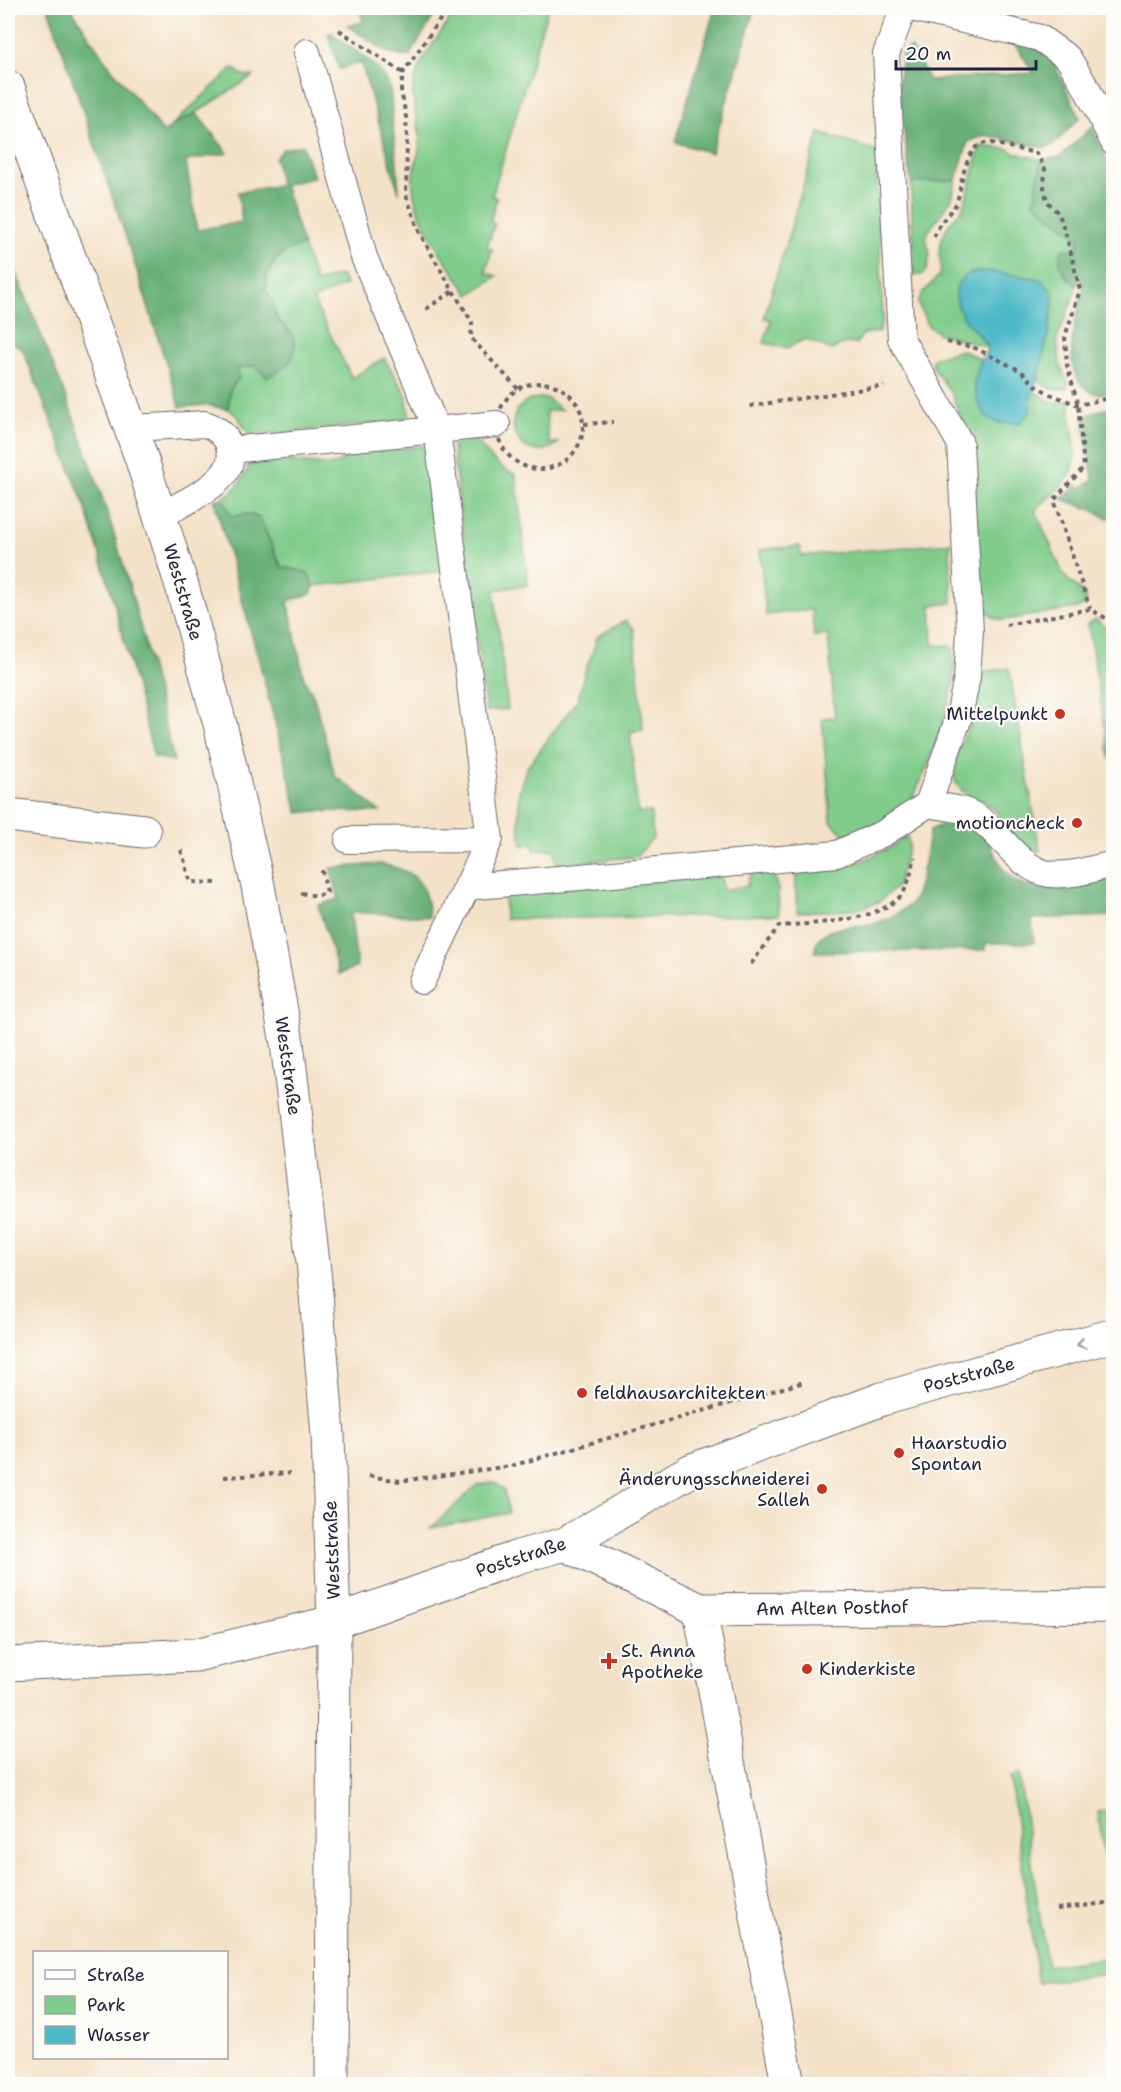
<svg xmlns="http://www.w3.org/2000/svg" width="1121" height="2092" font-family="'Shantell Sans',sans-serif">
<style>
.green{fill:#80cc8b;stroke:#517763;stroke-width:1.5}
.forest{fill:#68b077;stroke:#456959;stroke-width:1.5}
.water{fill:#4dbac7;stroke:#386e81;stroke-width:1.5}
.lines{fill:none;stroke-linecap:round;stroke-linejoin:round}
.service-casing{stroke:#6c656c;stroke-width:28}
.minor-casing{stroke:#6c656c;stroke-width:35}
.secondary-casing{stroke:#6c656c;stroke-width:35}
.path{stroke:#6c656c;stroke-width:4;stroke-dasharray:4.5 4.5;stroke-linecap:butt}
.service{stroke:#fff;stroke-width:26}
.minor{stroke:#fff;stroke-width:33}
.secondary{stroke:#fff;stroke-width:33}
.oneway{stroke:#9c9ca7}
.poi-dot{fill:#c8321e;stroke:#fdfcf7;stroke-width:2}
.labels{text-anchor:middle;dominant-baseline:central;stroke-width:4.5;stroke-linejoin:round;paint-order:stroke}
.street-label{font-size:18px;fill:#22223b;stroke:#fdfcf7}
.poi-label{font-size:18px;fill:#22223b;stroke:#fdfcf7;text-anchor:start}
</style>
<rect width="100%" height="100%" fill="#fdfcf7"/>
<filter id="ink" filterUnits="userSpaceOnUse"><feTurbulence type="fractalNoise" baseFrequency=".0167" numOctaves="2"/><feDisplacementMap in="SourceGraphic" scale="12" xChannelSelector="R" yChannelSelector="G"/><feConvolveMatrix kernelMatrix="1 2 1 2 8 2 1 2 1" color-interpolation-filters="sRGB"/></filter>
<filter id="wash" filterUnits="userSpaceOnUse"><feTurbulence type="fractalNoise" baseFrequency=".008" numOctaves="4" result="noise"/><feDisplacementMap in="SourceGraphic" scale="24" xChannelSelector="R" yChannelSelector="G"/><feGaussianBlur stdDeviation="1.35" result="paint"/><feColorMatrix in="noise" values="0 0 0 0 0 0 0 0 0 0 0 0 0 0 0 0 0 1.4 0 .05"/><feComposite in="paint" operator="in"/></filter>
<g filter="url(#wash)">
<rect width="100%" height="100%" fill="#f4e2c8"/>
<path class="green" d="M 458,8 L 548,8 L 492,196 L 497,198 L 490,222 L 495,223 L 487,247 L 492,249 L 486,273 L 497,276 L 469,295 C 449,265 409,215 413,177 C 414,165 420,154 420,141 C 420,125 414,111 413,96 C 410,68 443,31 458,8 Z
M 233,68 L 242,75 L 253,76 L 196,113 L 171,126 Z
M 819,133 L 876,151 L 883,319 L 879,332 L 863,334 L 856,344 L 845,343 L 832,350 L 805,339 L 787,348 L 764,343 L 771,320 L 764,318 Z
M 980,146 L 1009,149 L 1015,153 L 1042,160 L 1034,202 L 1051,217 L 1079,237 L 1078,250 L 1064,274 L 1076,285 L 1074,295 L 1057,340 L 1060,365 L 1068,383 L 1067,388 C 1055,392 1047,388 1038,380 L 1053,305 L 975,329 L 988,347 L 940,334 L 927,325 L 918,302 L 923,293 L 940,274 L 941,265 L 939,252 L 942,238 L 949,224 L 962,210 L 970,186 Z
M 956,180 L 952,198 L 928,232 L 926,239 L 930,254 L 927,270 L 921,275 L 914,275 L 911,183 Z
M 303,245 L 316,283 L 341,275 L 346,285 L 313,300 L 352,378 L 384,358 L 406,394 L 410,420 L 250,436 L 237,416 L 228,409 L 230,390 L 239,377 L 237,368 L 254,366 L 287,328 L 277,319 L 273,302 L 266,291 L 267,276 L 277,257 L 292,248 Z
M 962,350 L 982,360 L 979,366 L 1029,399 L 1033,390 C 1049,402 1051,405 1071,400 C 1068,412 1072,424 1074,437 C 1080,478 1063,484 1035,510 L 1064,576 L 1084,594 L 1087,601 L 1082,607 L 1004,620 C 990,619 985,610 979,598 L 965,430 L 951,392 L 934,369 L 932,361 L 936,357 Z
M 540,398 L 548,399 L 562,410 L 546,411 L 549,443 L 559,443 C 517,474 491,403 540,398 Z
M 475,440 C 483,446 484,452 491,458 C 498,466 506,471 516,475 L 528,585 L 494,590 L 508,709 L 486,711 L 452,445 Z
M 424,446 L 443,571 L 314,586 L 307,572 L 282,567 L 260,519 L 251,514 L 231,516 L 223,498 C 236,490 244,480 249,465 L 284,460 L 331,466 L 357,453 Z
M 950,543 L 952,603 L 931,605 L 933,645 L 953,646 C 953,657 955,668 954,679 C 951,704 920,798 901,812 C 888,821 861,829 845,836 L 831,822 L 822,718 L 835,717 L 828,635 L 814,636 L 812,610 L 766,615 L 760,550 L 800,546 L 801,556 Z
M 1096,619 L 1112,633 L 1113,638 L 1114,754 L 1110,759 L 1088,624 Z
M 626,620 L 634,629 L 643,730 L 630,732 L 638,813 L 651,812 L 653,838 L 636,857 L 557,864 L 554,849 L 534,851 L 533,843 L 522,845 L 519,825 L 519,791 L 526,769 L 578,699 L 585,671 L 593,652 L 597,637 Z
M 1009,668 L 1040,851 L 1029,851 C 1025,847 1020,843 1015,839 C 1006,829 1002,815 990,806 C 979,798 968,799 959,787 C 942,767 967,738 972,718 C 976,705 976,690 977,677 L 981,672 Z
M 907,836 L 909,845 L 897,886 L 879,902 L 854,910 L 797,912 L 795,869 L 857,863 L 886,850 Z
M 773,871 L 778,890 L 779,915 L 505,919 L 504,893 L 721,876 L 723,890 L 747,886 L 750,874 Z
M 494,1482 L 504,1490 L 509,1513 L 431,1528 L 477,1485 Z
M 1019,1775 L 1047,1966 L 1113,1957 L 1113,1973 L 1038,1983 L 1010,1777 Z
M 1113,1810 L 1113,1896 L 1109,1897 L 1098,1812 Z"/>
<path class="forest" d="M 48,8 L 71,8 L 104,59 L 164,133 L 171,126 L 196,113 L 228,153 L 186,161 L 197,230 L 242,222 L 238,192 L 280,185 L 275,158 L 283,149 L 302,145 L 314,177 L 284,185 L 303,245 C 283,250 262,266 266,290 C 267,294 271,298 273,302 C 275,307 274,315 277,320 C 280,323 285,326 288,329 C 305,352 289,369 267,377 L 254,366 L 237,368 L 239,377 L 230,390 L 228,409 L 206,405 L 180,407 L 130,249 Z
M 360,8 L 439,8 L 409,56 C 386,59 366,35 347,26 L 363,22 Z
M 715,8 L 755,8 L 711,153 L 675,142 Z
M 332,33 C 345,45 360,53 373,64 C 398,85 389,101 393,128 C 396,150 398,170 399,193 L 361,62 L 339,69 L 328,34 Z
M 1014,43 L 1032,46 L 1052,60 L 1080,117 L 1053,145 L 1045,148 L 986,135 L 968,142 L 956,180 L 911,183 L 898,89 L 902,53 L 911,47 L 929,80 L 1034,73 Z
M 1092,127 L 1113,174 L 1113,391 C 1109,392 1104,394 1100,394 C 1093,394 1088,390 1083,386 C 1060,363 1079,310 1084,282 L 1075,285 C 1063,273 1056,266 1062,249 L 1078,250 L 1079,237 L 1051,217 L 1034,202 L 1042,160 L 1060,157 Z
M 8,252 C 41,336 77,420 105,506 C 133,590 153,676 174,761 L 154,757 L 112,595 L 86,509 L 23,350 L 8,339 Z
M 1113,407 L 1113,518 L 1107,518 L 1092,510 L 1062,499 L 1077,485 L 1080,489 L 1093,480 L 1084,424 L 1085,417 L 1097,411 Z
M 223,498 L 231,516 L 251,514 L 260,519 L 281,567 L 307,572 L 314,586 L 311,594 L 288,601 L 304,679 L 313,694 L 335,776 L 353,789 L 380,812 L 317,811 L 298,813 L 261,668 L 214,500 Z
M 941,825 L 960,825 L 977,830 L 987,839 L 1003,869 L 1018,882 L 1039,889 L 1113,874 L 1113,916 L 1032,919 L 1034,943 L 986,943 L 985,950 L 815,952 C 814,925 853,927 871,924 C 884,921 903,912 912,902 C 921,890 926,847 930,830 Z
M 381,864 C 416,871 426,881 429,917 L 351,912 L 357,967 L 339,974 L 318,905 L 339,899 L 330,868 Z"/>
<path class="water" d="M 988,271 L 1040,279 L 1053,292 C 1053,320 1045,350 1038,376 C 1034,392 1029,395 1030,413 L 1018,423 L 1000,423 L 987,418 L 978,403 L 974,383 L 979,366 L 988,347 C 982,336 974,331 967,322 C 957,310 949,287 965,276 C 970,272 981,272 988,271 Z"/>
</g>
<g filter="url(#ink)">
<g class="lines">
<defs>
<path id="service" d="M 904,8 L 886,54 L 901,339 L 960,443 L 970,632 L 967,677 L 959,717 L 928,804
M 912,8 L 1040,38 L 1068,58 L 1087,89 L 1114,143
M 131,428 L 205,424 C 217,428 227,435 230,449 C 238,482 183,502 160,516
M 230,450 L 437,430 L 364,257 L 307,52
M 348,840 L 490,839
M 467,887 L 490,839 L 437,430 L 497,424
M 422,981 L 467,887 L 837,854 L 884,833 L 928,804 C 941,807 958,807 969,813 C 999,826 1015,868 1049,874 C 1070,877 1094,868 1114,864"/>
<path id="minor" d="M 8,815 L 144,831
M 565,1544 L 700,1610 L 1114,1606
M 700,1610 L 788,2084
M 8,1664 L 196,1655 L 334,1622 L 518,1557 L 565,1544 L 690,1471 L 882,1399 L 1114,1335"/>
<path id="secondary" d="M 8,87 L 141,457 L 182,586 L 220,724 L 258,886 L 287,1043 L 314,1271 L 328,1435 L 334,1622 L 332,2084"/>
</defs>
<use href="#service" class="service-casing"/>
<use href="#minor" class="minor-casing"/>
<use href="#secondary" class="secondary-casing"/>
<path class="path" d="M 339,30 L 403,73
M 934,237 L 940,224 L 957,203 L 963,174 L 969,157 L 976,147 L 987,142 L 1036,153 L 1045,168 L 1044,187 L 1047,201 L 1059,214 L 1067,238 L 1080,290 L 1065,337 L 1067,365 L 1078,405 L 1084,467 L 1054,500 L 1090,609
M 453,291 L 472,322 L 471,338 L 518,389
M 426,309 L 453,291 L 420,234 L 406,195 L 407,139 L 406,117 L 401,90 L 403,73 L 448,8
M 947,342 L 973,347 L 1021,371 L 1035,385 L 1050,394 L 1078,405 L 1114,397
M497 426a43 43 0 1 1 86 0a43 43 0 1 1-86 0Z
M 750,406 L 884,386
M 584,424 L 613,422
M 1006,625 L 1090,609 L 1114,623
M 181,850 L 191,882 L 216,883
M 301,893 L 317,896 L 327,892 L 321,867
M 751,964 L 779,926 C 814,923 880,923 903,893 C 909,884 912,868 915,857
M 369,1476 L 400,1481 L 511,1466 L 804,1382
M 224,1477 L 290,1473
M 1057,1909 L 1114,1902"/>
<use href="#service" class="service"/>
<use href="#minor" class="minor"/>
<use href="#secondary" class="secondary"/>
</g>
<defs><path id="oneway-chevron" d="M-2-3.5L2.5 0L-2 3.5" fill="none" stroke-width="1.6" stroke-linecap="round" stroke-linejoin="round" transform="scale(1.5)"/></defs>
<use class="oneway" href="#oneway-chevron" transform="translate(1081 1344) rotate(164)"/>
</g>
<g class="poi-dot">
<circle cx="1060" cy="714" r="6"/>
<circle cx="1077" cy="823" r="6"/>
<circle cx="582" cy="1393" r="6"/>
<circle cx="899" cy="1453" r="6"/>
<circle cx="822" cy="1489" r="6"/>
<path d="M606 1652h6v6h6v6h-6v6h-6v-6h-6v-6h6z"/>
<circle cx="807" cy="1669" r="6"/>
</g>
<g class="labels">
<g class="street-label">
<text transform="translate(183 592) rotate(74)">Weststraße</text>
<text transform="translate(288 1066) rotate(82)">Weststraße</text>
<text transform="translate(969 1375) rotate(-15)">Poststraße</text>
<text transform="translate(332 1550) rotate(-92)">Weststraße</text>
<text transform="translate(521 1557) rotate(-18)">Poststraße</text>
<text transform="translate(832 1608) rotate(-1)">Am Alten Posthof</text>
</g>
<g class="poi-label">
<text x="1048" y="714" text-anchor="end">Mittelpunkt</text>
<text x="1065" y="823" text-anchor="end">motioncheck</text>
<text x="594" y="1393">feldhausarchitekten</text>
<text x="911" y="1443">Haarstudio<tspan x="911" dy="21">Spontan</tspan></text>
<text x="810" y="1479" text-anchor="end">Änderungsschneiderei<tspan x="810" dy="21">Salleh</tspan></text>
<text x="621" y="1651">St. Anna<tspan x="621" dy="21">Apotheke</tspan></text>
<text x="819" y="1669">Kinderkiste</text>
</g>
</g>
<rect width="1121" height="2092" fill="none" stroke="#fdfcf7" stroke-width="30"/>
<rect x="33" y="1951" width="195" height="108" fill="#fdfcf7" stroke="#a5a5ac" stroke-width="1.5"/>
<rect x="45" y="1970" width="30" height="9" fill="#ffffff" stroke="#a5a5ac" stroke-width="1.5"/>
<text x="87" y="1981" font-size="18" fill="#22223b">Straße</text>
<rect x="45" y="1996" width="30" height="18" fill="#80cc8b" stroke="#a5a5ac" stroke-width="1.5"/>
<text x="87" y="2011" font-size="18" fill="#22223b">Park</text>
<rect x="45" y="2026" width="30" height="18" fill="#4dbac7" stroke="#a5a5ac" stroke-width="1.5"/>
<text x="87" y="2041" font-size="18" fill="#22223b">Wasser</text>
<path d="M896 60v9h140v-9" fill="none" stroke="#22223b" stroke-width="3"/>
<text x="905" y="60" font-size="18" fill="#22223b" stroke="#fdfcf7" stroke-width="4.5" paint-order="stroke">20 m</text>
</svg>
